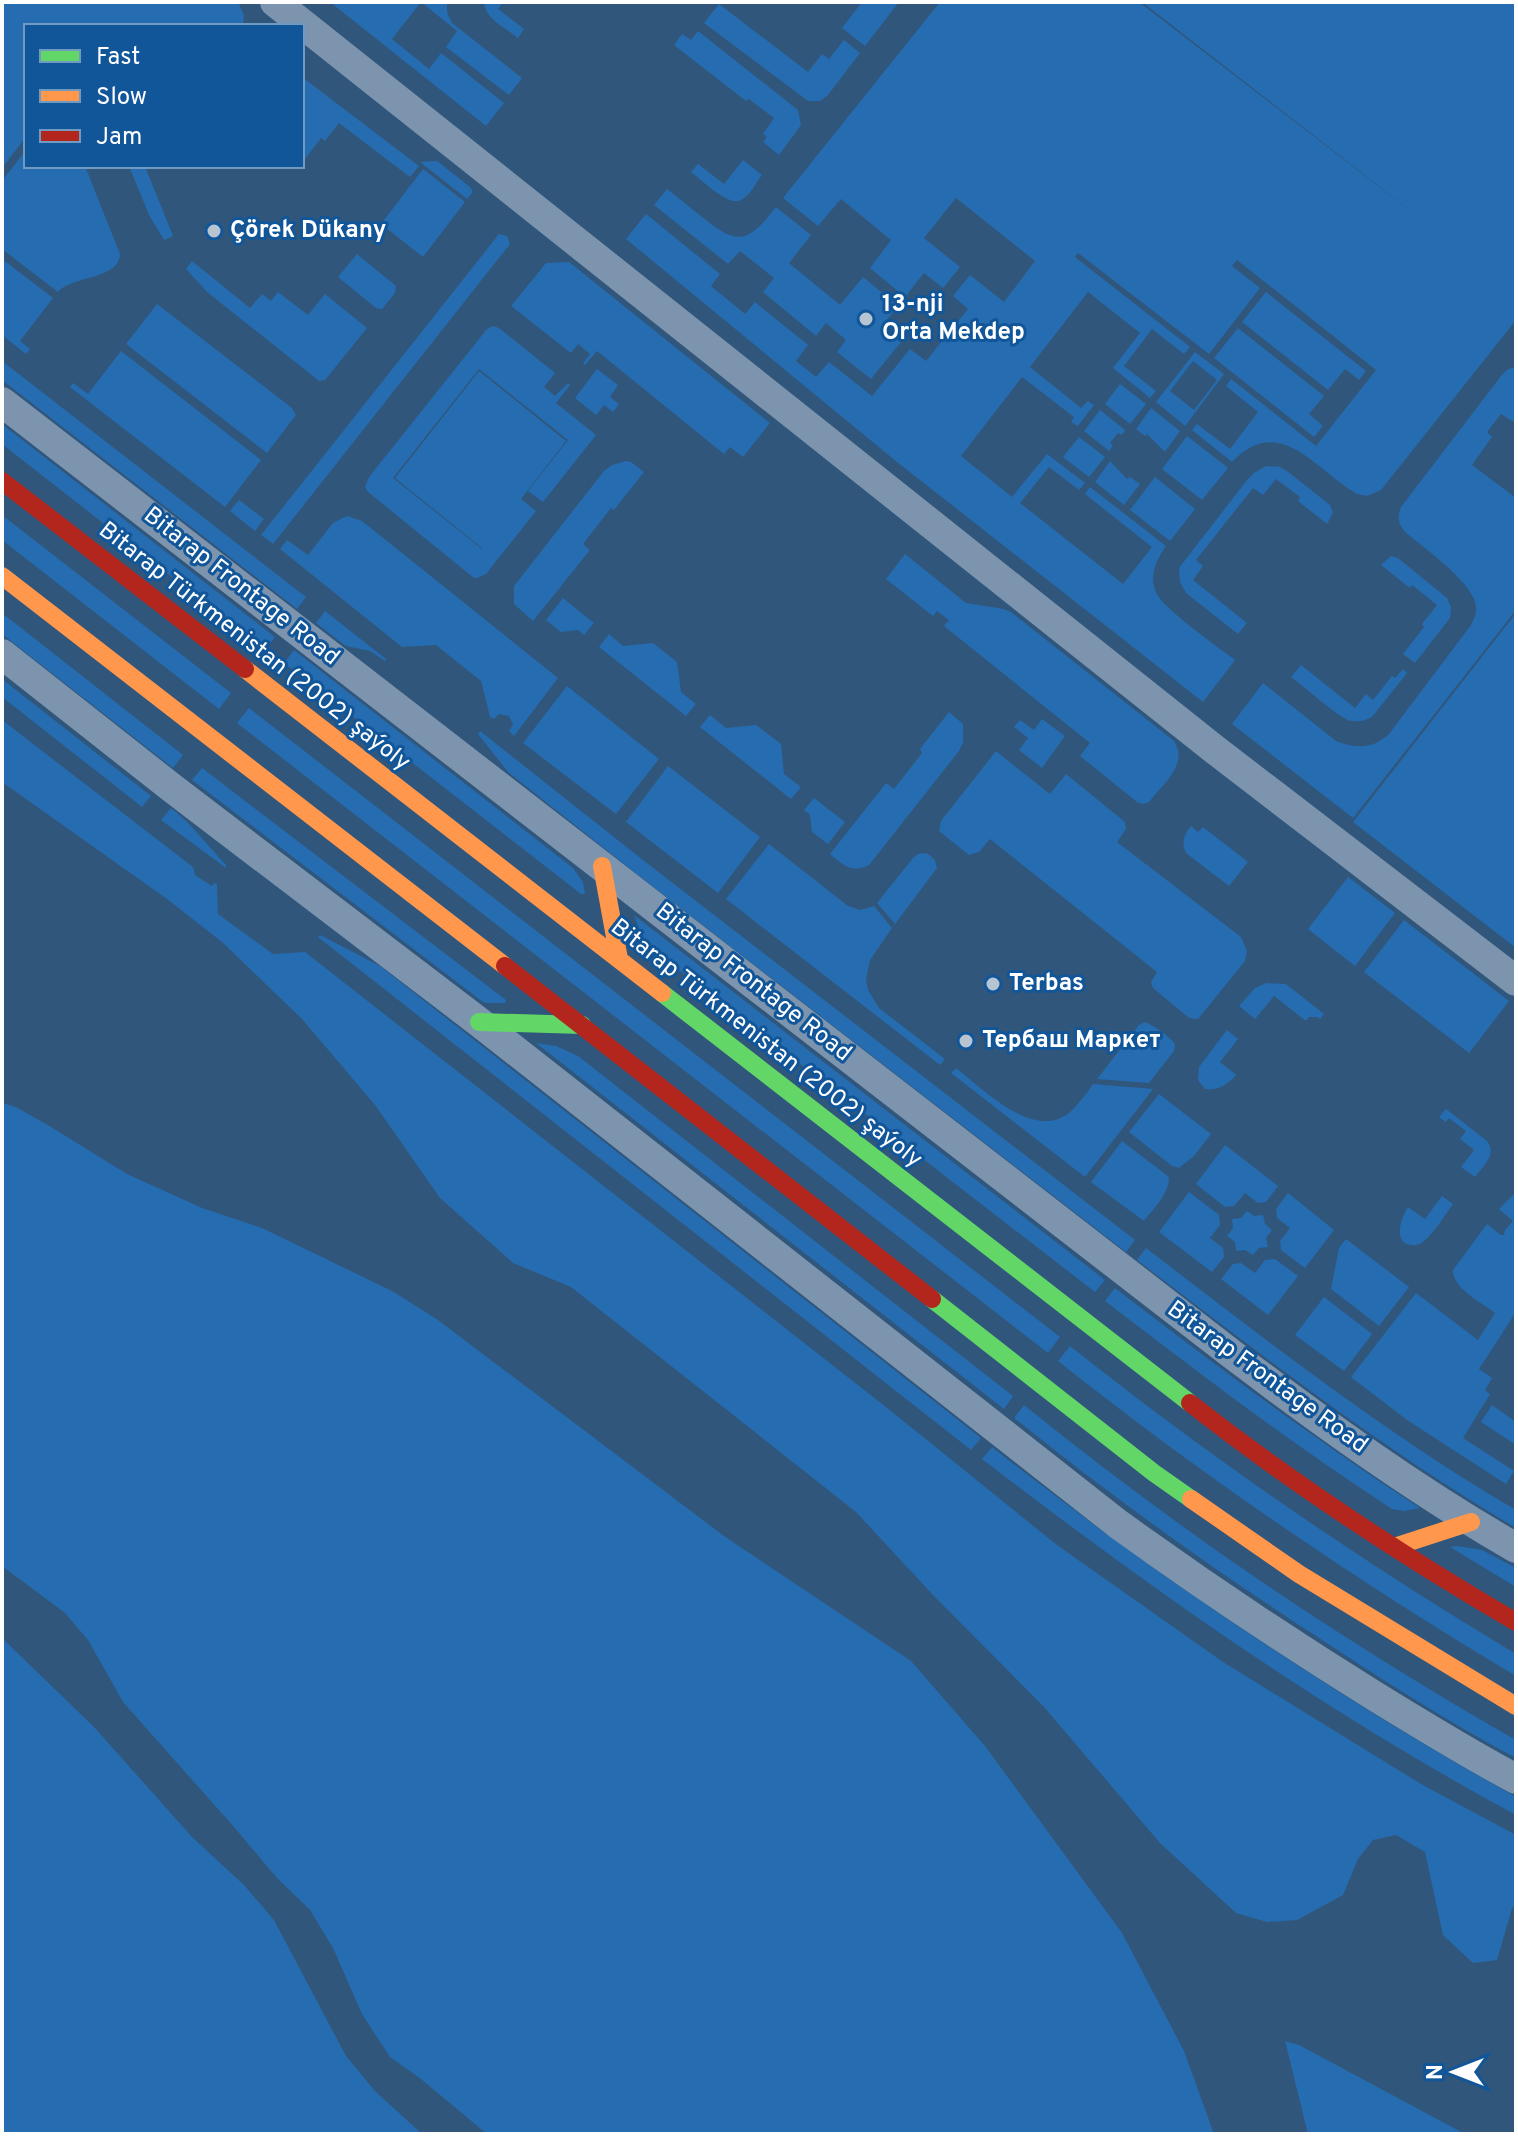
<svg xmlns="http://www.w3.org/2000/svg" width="1518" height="2136" font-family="Overpass,sans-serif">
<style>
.green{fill:#266cb0;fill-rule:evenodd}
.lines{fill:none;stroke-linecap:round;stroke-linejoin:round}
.street{stroke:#7c94ad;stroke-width:30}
.fast{stroke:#63d668;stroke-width:18}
.slow{stroke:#ff974d;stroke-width:18}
.jam{stroke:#b3261e;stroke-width:18}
.poi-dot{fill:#b7c4d1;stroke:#12569a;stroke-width:3}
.labels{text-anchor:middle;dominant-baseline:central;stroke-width:6;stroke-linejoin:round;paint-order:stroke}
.poi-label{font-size:24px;font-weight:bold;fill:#fff;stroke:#12569a;text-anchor:start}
.street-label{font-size:24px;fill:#fff;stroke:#12569a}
</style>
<rect width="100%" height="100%" fill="#31567b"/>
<path class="green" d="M 2,2 L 238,2 L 244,15 L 243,26 L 26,26 L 26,137 L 2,168 Z
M 330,2 L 447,2 L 447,12 L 452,23 L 522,78 L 509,95 L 446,47 L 457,31 L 421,2 L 392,39 L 429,69 L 441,53 L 504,103 L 486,126 Z
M 484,2 L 503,2 L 498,9 L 524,29 L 518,38 C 506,28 485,19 484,2 Z
M 862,2 L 899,2 L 865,46 L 842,28 Z
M 940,2 L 1139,2 L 1434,229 L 1142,2 L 1516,2 L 1516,320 L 1381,490 L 1367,496 L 1357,494 C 1315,470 1280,412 1232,462 L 1192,430 L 1197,424 L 1230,449 L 1258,412 L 1226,386 L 1231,379 L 1316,446 L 1376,370 L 1237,260 L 1232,266 L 1260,288 L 1209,354 L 1078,253 L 1075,257 L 1190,347 L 1184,354 L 1152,329 L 1124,366 L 1156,391 L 1150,398 L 1113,368 L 1140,333 L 1088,292 L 1030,367 L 1081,408 L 1088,401 L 1094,405 L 1078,426 L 1071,422 L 1074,417 L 1022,377 L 961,456 L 1012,497 L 1047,454 L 1085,483 L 1079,490 L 1049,467 L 1020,503 L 1123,584 L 1152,547 L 1085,494 L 1090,487 L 1166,546 C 1156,560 1148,578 1157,594 C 1165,610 1218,647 1235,660 L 1203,702 L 897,462 L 626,239 L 646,214 L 720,274 L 711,286 L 745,314 L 755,302 L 808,345 L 796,361 L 816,377 L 829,362 L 872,396 L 910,349 L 926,361 L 968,309 L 953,296 L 970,275 L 1004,302 L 1035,261 L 956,198 L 924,238 L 960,267 L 943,288 L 924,273 L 905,297 L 870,268 L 891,240 L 841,199 L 818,226 L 783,198 Z
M 719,4 L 808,72 L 822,54 L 829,59 L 844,40 L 860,53 L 828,95 L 820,101 L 808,101 L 704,23 Z
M 698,31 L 798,110 L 801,125 L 779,155 L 763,142 L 767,137 L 763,134 L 774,118 L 749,99 L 746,101 L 674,45 L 682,34 L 691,40 Z
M 302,77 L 419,166 L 410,177 L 339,123 L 325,141 L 321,138 L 302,163 Z
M 26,150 L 26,166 L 85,166 L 120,254 C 119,280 73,275 58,292 L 2,249 L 2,181 Z
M 743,160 L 762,175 C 756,182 750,196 741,200 C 728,207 702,180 691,172 L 698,164 L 724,184 Z
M 437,161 L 470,187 L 473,192 L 467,199 L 420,162 Z
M 129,166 L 152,166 L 146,169 L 173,236 L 164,240 L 149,215 Z
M 423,169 L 465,202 L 423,257 L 381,224 Z
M 667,189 C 680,199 693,210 706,220 C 740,248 751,239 776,207 L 811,235 L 789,263 L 840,305 L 863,277 L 898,306 L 882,326 L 901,342 L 871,379 L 837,352 L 846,340 L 826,323 L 816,336 L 763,292 L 774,278 L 740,251 L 728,264 L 654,205 Z
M 499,234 L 507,236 L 510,244 L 273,544 L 261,535 Z
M 357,254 L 396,286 L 395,293 L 382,309 L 376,308 L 338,277 Z
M 2,259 L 53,298 L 20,341 L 30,349 L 26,354 L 2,335 Z
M 192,261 L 250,308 L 262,294 L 271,301 L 278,292 L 308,315 L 325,294 L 367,328 L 325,380 L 319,381 L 207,292 L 186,269 Z
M 569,262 L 770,423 L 743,457 L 730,447 L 724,454 L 597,351 L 585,365 L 583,363 L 590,354 L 578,344 L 571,353 L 511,306 L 546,263 Z
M 1266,292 L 1366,371 L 1359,380 L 1345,369 L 1328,390 L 1242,322 Z
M 157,304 L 292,408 L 296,415 L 267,453 L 126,344 Z
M 493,326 L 499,328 L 555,373 L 544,387 L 555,396 L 568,383 L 570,385 L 556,403 L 596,435 L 543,502 L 528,491 L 568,440 L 479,369 L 393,478 L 482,549 L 482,548 L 395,478 L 479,371 L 566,441 L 521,499 L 536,511 L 486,574 L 477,578 L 474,578 L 368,492 L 365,487 L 369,477 L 487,329 Z
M 1238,328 L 1324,396 L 1309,414 L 1323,426 L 1314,437 L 1214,358 Z
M 121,351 L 261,460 L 225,507 L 70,387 L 73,383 L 88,394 Z
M 1195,352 L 1224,374 L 1185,426 L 1156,402 ZM 1193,361 L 1217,380 L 1194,410 L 1170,391 Z
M 2,361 L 306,597 L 297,609 L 2,380 Z
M 1516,367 L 1516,421 L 1512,421 L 1501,414 L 1487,432 L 1492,437 L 1472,465 L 1516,498 L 1516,610 L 1353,818 L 1232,724 L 1263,683 L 1336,741 C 1356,749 1373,749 1389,734 L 1471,625 C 1474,619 1477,613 1476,606 C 1474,583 1423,547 1405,532 C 1398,523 1397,518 1401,507 L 1501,376 L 1508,369 Z
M 597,369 L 618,385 L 610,397 L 619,404 L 613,412 L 604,405 L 596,415 L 575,398 Z
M 1120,384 L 1146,404 L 1130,424 L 1105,404 Z
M 1151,408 L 1180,431 L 1165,452 L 1147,434 L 1145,436 L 1136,429 Z
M 1100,410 L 1125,430 L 1122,435 L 1118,433 L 1110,443 L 1113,446 L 1109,451 L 1084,431 Z
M 2,424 L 275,637 L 265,650 L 2,444 Z
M 1187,436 L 1228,468 L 1202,500 L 1162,469 Z
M 1079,437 L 1105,457 L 1089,477 L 1063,457 Z
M 626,461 L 631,462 L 644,472 L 614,510 L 611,508 L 583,544 L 590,550 L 533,621 L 514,604 L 514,586 L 604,471 L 612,465 Z
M 1110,461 L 1127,479 L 1130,477 L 1140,484 L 1124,505 L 1095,482 Z
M 1266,466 L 1280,467 L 1287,471 L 1330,505 L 1333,513 L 1327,524 L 1298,501 L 1300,497 L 1276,479 L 1263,495 L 1253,488 L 1196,560 L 1203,566 L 1193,580 L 1247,623 L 1238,634 L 1186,593 L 1180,582 L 1179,568 L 1247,480 L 1254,473 Z
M 1155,477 L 1195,509 L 1170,541 L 1130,510 Z
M 239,500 L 264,519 L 255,531 L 230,511 Z
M 2,515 L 231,693 L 219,709 L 2,540 Z
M 347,516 L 362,521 L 558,678 L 514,736 L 509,731 L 513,725 L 509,716 L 499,714 L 494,719 L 490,717 L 481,681 L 436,645 L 402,647 L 280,549 L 287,540 L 308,555 L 333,523 Z
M 905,554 L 966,603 L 1004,609 L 1011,612 L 1174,741 C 1189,764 1163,784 1149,802 L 1143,804 L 1137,802 L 1080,756 L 1090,743 L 944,626 L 949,620 L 937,611 L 933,616 L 886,579 Z
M 1391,556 L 1398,558 L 1447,598 L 1451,607 L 1450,618 L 1415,663 L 1403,654 L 1424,627 L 1422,624 L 1437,605 L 1412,585 L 1410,588 L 1381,565 Z
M 563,598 L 594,623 L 584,635 L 578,630 L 561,632 L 546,620 Z
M 325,611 L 386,659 L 385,661 L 370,651 L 346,646 L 316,623 Z
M 2,613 L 183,755 L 173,768 L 2,634 Z
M 1516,613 L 1516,948 L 1353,822 Z
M 609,634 L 623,646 L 653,643 L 677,662 L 681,692 L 696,704 L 686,716 L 599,647 Z
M 294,650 L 573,868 L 583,882 L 585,894 L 581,894 L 284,663 Z
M 1301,665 L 1355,708 L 1366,694 L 1373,700 L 1392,676 L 1395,678 L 1403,669 L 1407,673 L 1372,717 C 1365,721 1356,723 1348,720 C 1335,715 1304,686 1291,677 Z
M 2,679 L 151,796 L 142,807 L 2,697 Z
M 567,686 L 659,759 L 616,814 L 523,743 Z
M 249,708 L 1060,1337 L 1048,1353 L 237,723 Z
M 949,712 L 963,724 L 963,742 L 959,751 L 869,865 C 852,874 843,865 830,854 L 886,783 L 894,789 L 922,753 L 920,749 Z
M 710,715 L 726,728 L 756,725 L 781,744 L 784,774 L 801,787 L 791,799 L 700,727 Z
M 1042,719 L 1065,736 L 1042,768 L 1019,750 L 1028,738 L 1014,727 L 1020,720 L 1034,730 Z
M 2,720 L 193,867 L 195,875 L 212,886 L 214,883 L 217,884 L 218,914 L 273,954 L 305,952 L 886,1407 L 1057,1545 L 1223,1662 L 1421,1784 L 1516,1835 L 1516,1906 L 1512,1908 L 1497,1960 L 1473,1963 L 1443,1935 L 1425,1852 L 1396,1835 L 1373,1840 L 1358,1859 L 1343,1895 L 1297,1920 L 1267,1922 L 1236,1913 L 1160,1843 L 1044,1707 L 933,1595 L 856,1512 L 571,1287 L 513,1263 L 440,1198 L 375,1105 L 302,1019 L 222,942 L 167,899 L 2,782 Z
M 480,731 L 643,860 L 1135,1240 L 1126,1252 L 634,872 L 508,772 L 478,734 Z
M 996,751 L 1050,794 L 1066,774 L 1125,822 L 1126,829 L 1117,842 L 1241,937 L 1247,951 L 1245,961 L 1198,1019 L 1189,1018 L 1153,988 L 1151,982 L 1157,972 L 990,839 L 979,852 L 969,855 L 939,831 L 941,821 Z
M 668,766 L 760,837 L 718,893 L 626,822 Z
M 202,768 L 506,1000 L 505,1003 L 485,1003 L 479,999 L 192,780 Z
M 814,798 L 845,822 L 828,844 L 812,832 L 810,815 L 804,810 Z
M 171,808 C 193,825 207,845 226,865 L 226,868 L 161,820 Z
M 1191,826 L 1198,832 L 1203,827 L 1248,862 L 1229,886 L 1186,853 C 1181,842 1184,835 1191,826 Z
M 769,844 L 848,906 L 860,910 L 874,906 L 892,928 L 870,960 L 866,979 L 868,990 L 879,1008 L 945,1059 L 940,1065 L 726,899 Z
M 927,853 L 935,860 L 937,868 L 895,924 L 877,903 L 913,858 L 918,854 Z
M 1348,877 L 1395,913 L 1355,966 L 1308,929 Z
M 634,915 L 1105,1280 L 1095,1292 L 653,950 L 642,936 Z
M 1404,920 L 1509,1001 L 1469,1053 L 1364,972 Z
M 320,935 L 380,966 L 981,1438 L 971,1450 L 318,937 Z
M 1266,983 L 1286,984 L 1324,1014 L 1320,1019 L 1317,1017 L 1309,1017 L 1306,1021 L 1274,996 L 1255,1019 L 1239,1006 L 1255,988 Z
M 1145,1022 C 1151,1024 1173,1038 1175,1045 C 1175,1047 1174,1049 1174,1051 L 1149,1083 L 1097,1079 L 1139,1025 Z
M 1227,1030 L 1238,1039 L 1220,1062 L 1236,1075 C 1228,1084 1218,1091 1205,1089 L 1198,1080 L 1199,1067 Z
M 536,1043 L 556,1046 L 578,1056 L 1013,1396 L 1004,1409 Z
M 956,1068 C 983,1089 1033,1141 1069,1113 C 1078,1105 1086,1094 1093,1084 L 1153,1089 L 1085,1177 L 951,1073 Z
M 1159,1094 L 1211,1134 L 1194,1156 L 1179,1168 L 1172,1166 L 1129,1132 Z
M 2,1103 L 16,1107 L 51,1127 L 127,1174 L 202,1208 L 262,1228 L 392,1291 L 438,1320 L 724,1536 L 911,1661 L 985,1746 L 1122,1933 L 1184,2051 L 1214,2134 L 487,2134 L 421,2079 L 390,2057 L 362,2014 L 333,1948 L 310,1910 L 277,1878 L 234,1827 L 123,1702 L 88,1640 L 65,1613 L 2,1566 Z
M 1446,1109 L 1487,1141 C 1497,1155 1484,1165 1475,1177 L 1461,1167 L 1474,1150 L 1460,1139 L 1466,1131 L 1449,1118 L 1446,1122 L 1439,1117 Z
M 1122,1141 L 1169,1177 C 1169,1194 1154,1208 1144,1221 L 1091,1182 Z
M 1225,1145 L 1278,1186 L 1266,1202 L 1258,1203 L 1245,1193 L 1234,1206 L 1225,1207 L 1196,1184 Z
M 1189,1192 L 1219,1215 L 1220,1225 L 1210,1238 L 1223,1248 L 1224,1257 L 1212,1272 L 1159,1232 Z
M 1288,1193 L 1334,1230 L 1305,1268 L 1281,1250 L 1280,1241 L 1290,1228 L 1277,1218 L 1276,1209 Z
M 1513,1195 L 1516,1195 L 1516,1312 L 1479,1369 L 1492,1378 L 1485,1390 L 1490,1394 L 1463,1438 L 1514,1471 L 1506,1484 L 1407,1420 L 1351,1377 L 1416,1293 L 1478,1340 L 1495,1313 C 1481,1302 1453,1289 1453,1270 L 1487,1224 L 1501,1235 L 1504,1235 L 1505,1230 L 1513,1221 L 1499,1209 Z
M 1442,1196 L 1453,1204 C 1444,1216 1435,1232 1424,1241 C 1421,1244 1416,1246 1412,1245 C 1392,1244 1401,1217 1408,1207 L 1425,1219 Z
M 1247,1211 L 1254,1216 L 1263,1215 L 1265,1224 L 1272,1230 L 1266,1238 L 1268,1247 L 1259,1248 L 1253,1255 L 1245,1250 L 1236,1251 L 1235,1242 L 1227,1236 L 1233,1228 L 1232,1219 L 1241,1218 Z
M 1346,1239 L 1409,1287 L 1379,1326 L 1331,1289 L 1339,1248 Z
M 1146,1248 C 1266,1340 1386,1434 1516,1510 L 1516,1528 C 1382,1449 1260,1354 1137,1260 Z
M 1275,1259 L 1298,1276 L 1268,1315 L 1221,1279 L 1233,1264 L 1241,1263 L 1255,1273 L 1265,1260 Z
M 1115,1288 C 1215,1365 1315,1440 1420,1508 L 1404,1511 L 1392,1509 C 1293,1445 1199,1373 1105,1301 Z
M 1324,1297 L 1372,1334 L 1344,1371 L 1295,1335 Z
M 1070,1346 C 1212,1459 1361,1561 1516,1654 L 1516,1676 C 1357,1581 1204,1477 1058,1361 Z
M 1024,1405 C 1178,1530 1344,1642 1516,1740 L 1516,1758 C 1448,1722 1383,1680 1319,1638 C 1214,1570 1112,1497 1014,1418 Z
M 1492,1405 L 1516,1422 L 1516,1445 L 1481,1422 Z
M 992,1447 C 1157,1577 1332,1694 1516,1797 L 1516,1815 C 1327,1713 1152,1590 982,1459 Z
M 1457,1546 L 1482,1550 L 1516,1568 L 1516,1587 L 1450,1547 Z
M 2,1638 L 94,1727 L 192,1837 L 244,1885 L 274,1920 L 346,2056 L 375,2091 L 422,2134 L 2,2134 Z
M 1285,2041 L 1299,2045 L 1465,2134 L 1308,2134 Z"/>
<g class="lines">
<path class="street" d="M 275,2 L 1214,749 L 1516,981
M 2,402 L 1233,1355 C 1324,1424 1417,1491 1516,1548
M 2,654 L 172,788 L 479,1022 L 1118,1524 C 1201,1584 1286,1641 1373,1695 C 1420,1724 1467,1753 1516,1779"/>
<path class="fast" d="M 662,993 L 1190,1403
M 479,1022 L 582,1025
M 932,1299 L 1154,1473 L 1191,1499"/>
<path class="slow" d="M 2,576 L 505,966
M 245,669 L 662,993
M 602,866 L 619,959
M 1191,1499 L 1299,1574 L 1516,1706
M 1394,1547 L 1471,1522"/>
<path class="jam" d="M 2,481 L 245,669
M 505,966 L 932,1299
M 1190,1403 C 1293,1484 1403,1556 1516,1622"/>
</g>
<g class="poi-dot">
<circle cx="214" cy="231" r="8"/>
<circle cx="866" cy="319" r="8"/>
<circle cx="993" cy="984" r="8"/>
<circle cx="966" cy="1041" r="8"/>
</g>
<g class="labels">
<g class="poi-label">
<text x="230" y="231">Çörek Dükany</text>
<text x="882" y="305">13-nji<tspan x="882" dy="28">Orta Mekdep</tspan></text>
<text x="1009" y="984">Terbas</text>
<text x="982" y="1041">Тербаш Маркет</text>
</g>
<g class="street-label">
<text transform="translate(241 587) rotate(38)">Bitarap Frontage Road</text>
<text transform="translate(254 647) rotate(38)">Bitarap Türkmenistan (2002) şaýoly</text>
<text transform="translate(753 983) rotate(38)">Bitarap Frontage Road</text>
<text transform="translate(766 1044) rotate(38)">Bitarap Türkmenistan (2002) şaýoly</text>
<text transform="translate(1267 1378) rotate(36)">Bitarap Frontage Road</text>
</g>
</g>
<rect width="1518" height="2136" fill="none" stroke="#ffffff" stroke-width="8"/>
<rect x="24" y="24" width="280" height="144" fill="#12569a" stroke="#719ac2" stroke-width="2"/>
<rect x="40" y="50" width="40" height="12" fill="#63d668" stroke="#719ac2" stroke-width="2"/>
<text x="96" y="64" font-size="24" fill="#ffffff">Fast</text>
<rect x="40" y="90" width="40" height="12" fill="#ff974d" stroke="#719ac2" stroke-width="2"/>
<text x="96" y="104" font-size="24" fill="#ffffff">Slow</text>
<rect x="40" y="130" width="40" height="12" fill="#b3261e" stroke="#719ac2" stroke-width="2"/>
<text x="96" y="144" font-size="24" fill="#ffffff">Jam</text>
<g transform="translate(1454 2072) rotate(270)" stroke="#12569a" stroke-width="6" paint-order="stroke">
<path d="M0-6L14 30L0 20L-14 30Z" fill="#ffffff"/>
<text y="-12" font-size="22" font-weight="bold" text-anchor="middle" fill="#ffffff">N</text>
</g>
</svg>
